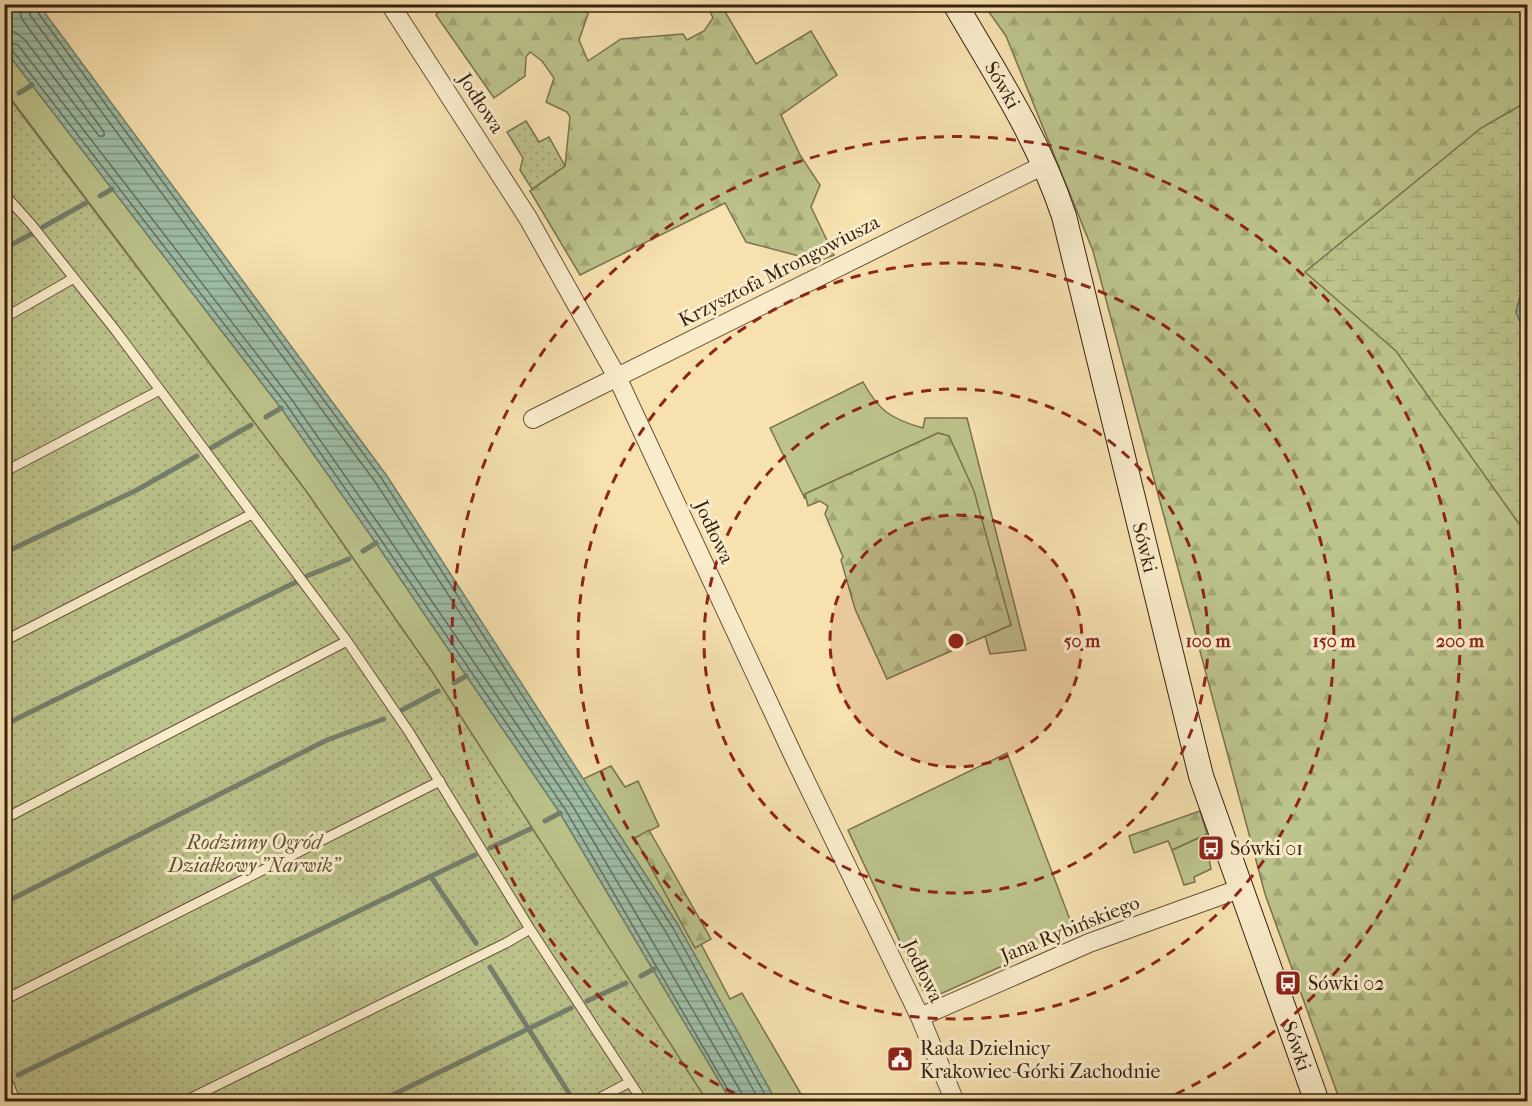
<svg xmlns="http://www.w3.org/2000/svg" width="1532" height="1106" font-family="'IM FELL French Canon',serif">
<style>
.grass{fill:#bcc38b;stroke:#7a724e;stroke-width:1.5}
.forest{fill:url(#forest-firs);stroke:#7a724e;stroke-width:1.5}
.wetland{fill:url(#wetland-marsh);stroke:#7a724e;stroke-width:1.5}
.park{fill:url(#park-dots);stroke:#7a724e;stroke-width:1.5}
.water{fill:url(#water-rules);stroke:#747f6b;stroke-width:1.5}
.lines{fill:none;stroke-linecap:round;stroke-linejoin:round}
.shore{stroke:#6a705c;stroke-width:1.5}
.stream{stroke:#747f6b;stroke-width:5}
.lane-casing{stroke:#675138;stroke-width:11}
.street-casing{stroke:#675138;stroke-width:20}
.secondary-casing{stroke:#372111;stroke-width:26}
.lane{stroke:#f9eccb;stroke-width:9}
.street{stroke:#f9eccb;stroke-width:18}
.secondary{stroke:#f9eccb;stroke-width:24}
.ring{fill:none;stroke:#8f2418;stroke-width:3;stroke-dasharray:10 8}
.labels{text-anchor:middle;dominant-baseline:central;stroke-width:6;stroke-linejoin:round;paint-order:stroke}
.street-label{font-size:20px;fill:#372111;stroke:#f9eccb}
.park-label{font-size:20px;font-style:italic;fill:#5f5236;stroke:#f9eccb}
.poi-label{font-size:20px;fill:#372111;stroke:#f9eccb;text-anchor:start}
.centre{fill:#8f2418;stroke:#f9eccb;stroke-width:3}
.ring-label{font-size:18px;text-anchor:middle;font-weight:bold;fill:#8f2418;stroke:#f9eccb;stroke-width:6;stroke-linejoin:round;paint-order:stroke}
</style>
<defs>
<pattern id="forest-firs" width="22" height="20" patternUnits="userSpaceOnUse" patternTransform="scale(1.5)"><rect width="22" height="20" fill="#bcc38b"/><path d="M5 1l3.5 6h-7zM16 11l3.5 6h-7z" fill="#a2a777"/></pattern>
<pattern id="wetland-marsh" width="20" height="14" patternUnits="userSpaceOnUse" patternTransform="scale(1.5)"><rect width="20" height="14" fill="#bcc38b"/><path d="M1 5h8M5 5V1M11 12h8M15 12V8" fill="none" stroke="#a2a777"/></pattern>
<pattern id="park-dots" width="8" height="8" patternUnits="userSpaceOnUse" patternTransform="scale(1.5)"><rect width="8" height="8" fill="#bcc38b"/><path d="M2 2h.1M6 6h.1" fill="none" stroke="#a2a777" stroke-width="1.8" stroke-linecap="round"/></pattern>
<pattern id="water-rules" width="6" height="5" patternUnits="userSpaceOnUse" patternTransform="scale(1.5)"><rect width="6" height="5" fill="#9dbea7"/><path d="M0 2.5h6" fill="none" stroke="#819a87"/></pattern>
</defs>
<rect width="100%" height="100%" fill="#f6e1af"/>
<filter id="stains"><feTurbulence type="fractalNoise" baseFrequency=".00333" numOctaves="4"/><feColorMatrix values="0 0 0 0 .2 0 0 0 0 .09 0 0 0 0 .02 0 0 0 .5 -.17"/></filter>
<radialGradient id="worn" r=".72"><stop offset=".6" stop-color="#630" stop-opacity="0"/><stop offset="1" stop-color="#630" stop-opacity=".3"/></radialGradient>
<path class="grass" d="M 5,50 L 281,408 L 376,543 L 560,813 L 731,1101 L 707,1101 L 698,1090 L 431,670 L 306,491 L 5,91 Z
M 863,382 C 879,411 891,419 923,428 L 925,418 L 967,418 L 1026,650 L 990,654 L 985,636 L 1011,625 L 949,436 L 938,433 L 805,494 L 805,499 L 770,428 Z
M 1007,753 L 1075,933 L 936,996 L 923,991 L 848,830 Z
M 611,766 L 625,787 L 638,781 L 659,826 L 635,838 L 695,947 L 701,944 L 730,999 L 742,993 L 805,1101 L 776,1101 L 678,925 L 583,779 Z
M 1207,834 L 1212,846 L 1207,848 L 1211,869 L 1194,877 L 1195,882 L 1184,885 L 1172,850 Z"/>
<path class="forest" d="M 443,5 L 586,5 L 588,14 L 579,40 L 588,61 L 621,39 L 683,34 L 687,40 L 704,31 L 713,18 L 707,5 L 721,5 L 756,64 L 811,31 L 837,75 L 781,115 L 800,155 L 820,185 L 811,207 L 834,255 L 818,261 L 746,242 L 725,203 L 580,275 L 530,191 L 565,166 L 570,117 L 567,112 L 546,102 L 554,78 L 542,61 L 530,52 L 526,57 L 525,76 L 494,98 L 436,15 Z
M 984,5 L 1527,5 L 1528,292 L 1521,293 L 1516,312 L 1528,339 L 1527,1101 L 1340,1101 L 1265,894 L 1093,251 L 1006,36 Z
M 938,433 L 949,436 L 974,491 L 1011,625 L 887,679 L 855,609 L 841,560 L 843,557 L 825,514 L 828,506 L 820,501 L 808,506 L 805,494 Z
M 1200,811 L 1207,834 L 1172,850 L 1168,841 L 1134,853 L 1129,836 Z
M 649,830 L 711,939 L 695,948 L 635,838 Z"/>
<path class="wetland" d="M 1523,104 L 1527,109 L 1527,292 L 1521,293 L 1516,312 L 1527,339 L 1527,535 L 1396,351 L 1305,272 L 1481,128 Z"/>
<path class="park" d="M 4,91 L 306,491 L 431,670 L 707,1101 L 5,1101 Z
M 526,121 L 539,142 L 549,137 L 565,166 L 532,189 L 520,170 L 523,158 L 507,132 Z"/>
<path class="water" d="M 5,4 L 39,5 L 387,476 L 678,925 L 776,1101 L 731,1101 L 560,813 L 376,543 L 281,408 L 5,50 Z
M 1527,292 L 1528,292 L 1527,339 L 1516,312 L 1521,293 Z"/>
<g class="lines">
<path class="shore" d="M 27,4 L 30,15 L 376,483 L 666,932 L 760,1102
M 35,4 L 36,10 L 382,479 L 673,928 L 769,1102
M 4,31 L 15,32 L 24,39 L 99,136 L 104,136 L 104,132 L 22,19 L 18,4
M 4,40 L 18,45 L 292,400 L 387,536 L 572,805 L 741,1092 L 743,1102
M 4,47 L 12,50 L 286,404 L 381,540 L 565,809 L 735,1102"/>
<path class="stream" d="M 19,93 L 32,85
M 100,196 L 112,189
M 43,227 L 86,203
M 4,249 L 31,234
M 266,417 L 281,408
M 211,448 L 251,425
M 363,551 L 376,543
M 4,553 L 135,491 L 197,456
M 307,576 L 349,559
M 454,683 L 466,676
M 402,710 L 438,691
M 4,725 L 296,582
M 545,821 L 560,813
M 490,848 L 530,829
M 431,877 L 476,943
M 4,903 L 327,740 L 384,719
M 490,967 L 573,1100
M 641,976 L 654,969
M 587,1001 L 626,983
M 18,1075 L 475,855
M 378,1102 L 571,1008"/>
<defs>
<path id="lane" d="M 4,194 L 31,224 L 116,331 L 347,641 L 409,732 L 530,929 L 643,1102
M 4,318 L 74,278
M 4,472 L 160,390
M 4,641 L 252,514
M 4,819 L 347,641
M 4,1000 L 440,781
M 4,1073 L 16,1102
M 183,1102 L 506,943 L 530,929
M 592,1102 L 630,1082"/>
<path id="street" d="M 390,4 L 528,218 L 617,377 L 794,757 L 920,1017 L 955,1102
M 533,419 L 1046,164
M 920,1017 L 1089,943 L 1239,889"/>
<g id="secondary">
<path id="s1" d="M 955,4 C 997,76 1037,136 1064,216 L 1201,776 L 1317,1102"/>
</g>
</defs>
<use href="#lane" class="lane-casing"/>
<use href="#street" class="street-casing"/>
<use href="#secondary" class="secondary-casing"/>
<use href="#lane" class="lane"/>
<use href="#street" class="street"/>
<use href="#secondary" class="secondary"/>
</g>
<circle cx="956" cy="641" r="126" fill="#8f2418" fill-opacity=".12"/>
<g class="ring">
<circle cx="956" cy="641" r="126"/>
<circle cx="956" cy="641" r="252"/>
<circle cx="956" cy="641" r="378"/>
<path d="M751 1101A504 504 0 1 1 1161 1101"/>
</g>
<defs>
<symbol id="bus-square" viewBox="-11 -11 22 22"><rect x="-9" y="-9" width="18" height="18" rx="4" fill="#8f2418" stroke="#f9eccb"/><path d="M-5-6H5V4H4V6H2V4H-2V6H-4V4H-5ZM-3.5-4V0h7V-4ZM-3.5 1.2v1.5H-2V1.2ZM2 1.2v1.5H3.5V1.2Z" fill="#fff"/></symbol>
<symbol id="civic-square" viewBox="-11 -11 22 22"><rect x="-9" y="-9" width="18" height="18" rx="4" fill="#8f2418" stroke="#f9eccb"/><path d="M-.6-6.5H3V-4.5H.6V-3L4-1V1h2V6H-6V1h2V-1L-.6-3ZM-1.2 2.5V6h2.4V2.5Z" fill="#fff"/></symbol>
</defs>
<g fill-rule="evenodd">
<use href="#bus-square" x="1196" y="833" width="30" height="30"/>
<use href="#bus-square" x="1273" y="968" width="30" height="30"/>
<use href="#civic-square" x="885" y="1044" width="30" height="30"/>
</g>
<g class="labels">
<g class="street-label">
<text stroke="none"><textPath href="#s1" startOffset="94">Sówki</textPath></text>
<text transform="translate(481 103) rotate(57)">Jodłowa</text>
<text transform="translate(779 271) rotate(-27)">Krzysztofa Mrongowiusza</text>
<text transform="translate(714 532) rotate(65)">Jodłowa</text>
<text stroke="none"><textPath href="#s1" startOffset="580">Sówki</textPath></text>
<text transform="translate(1070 929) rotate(-22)">Jana Rybińskiego</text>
<text transform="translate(923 971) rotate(64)">Jodłowa</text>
<text stroke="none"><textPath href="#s1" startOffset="1102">Sówki</textPath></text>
</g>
<g class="park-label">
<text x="254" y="842">Rodzinny Ogród<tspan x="254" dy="23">Działkowy "Narwik"</tspan></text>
</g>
<g class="poi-label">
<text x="1230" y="848">Sówki 01</text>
<text x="1308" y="983">Sówki 02</text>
<text x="920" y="1048">Rada Dzielnicy<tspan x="920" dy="23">Krakowiec-Górki Zachodnie</tspan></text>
</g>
</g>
<circle cx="956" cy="641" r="9" class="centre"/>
<g class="ring-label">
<text x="1082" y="647">50 m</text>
<text x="1208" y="647">100 m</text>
<text x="1334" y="647">150 m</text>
<text x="1460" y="647">200 m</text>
</g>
<rect width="1532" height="1106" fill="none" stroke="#f6e1af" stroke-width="24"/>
<rect x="6" y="6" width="1520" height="1094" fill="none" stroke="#372111" stroke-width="3"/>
<rect x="12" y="12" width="1508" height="1082" fill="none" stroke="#372111" stroke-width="1.5"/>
<rect width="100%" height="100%" filter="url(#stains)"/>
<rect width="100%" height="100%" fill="url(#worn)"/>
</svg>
